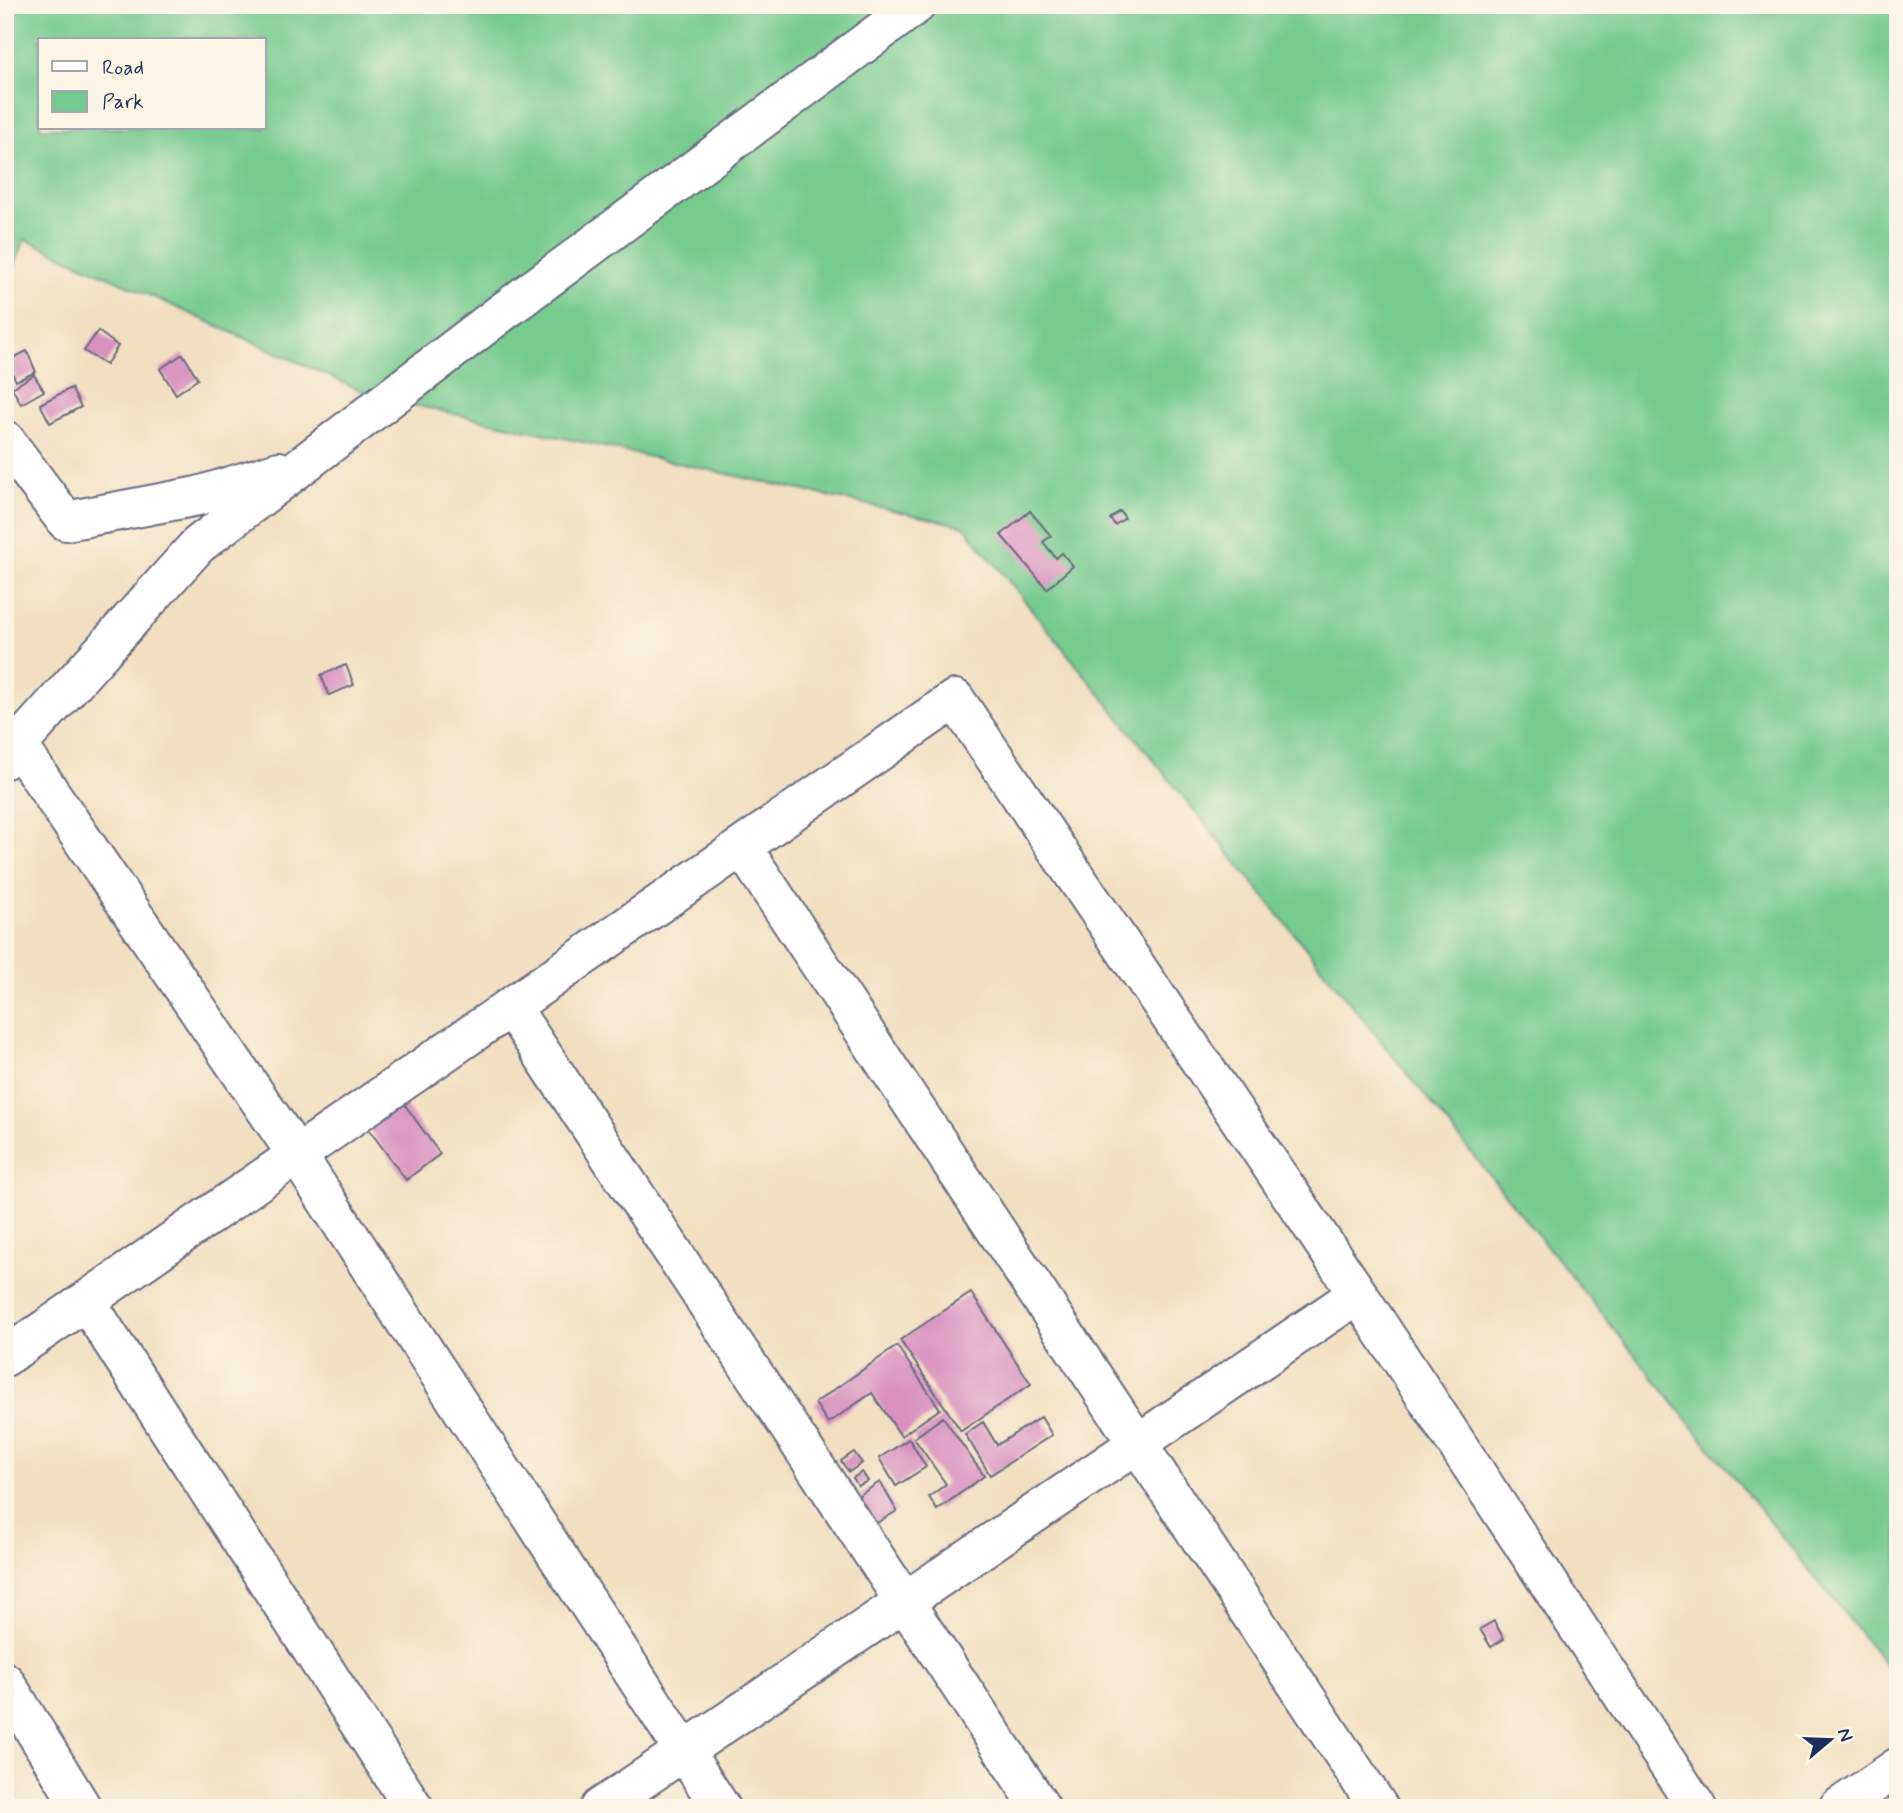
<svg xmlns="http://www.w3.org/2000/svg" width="1903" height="1813" font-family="Mynerve,sans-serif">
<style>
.green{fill:#74ca8e;stroke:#487c76;stroke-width:2;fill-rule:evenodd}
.building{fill:#d890bf}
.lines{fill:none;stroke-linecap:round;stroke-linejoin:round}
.minor-casing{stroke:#666c80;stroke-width:42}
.minor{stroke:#fff;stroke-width:38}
</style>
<rect width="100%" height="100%" fill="#fcf5e5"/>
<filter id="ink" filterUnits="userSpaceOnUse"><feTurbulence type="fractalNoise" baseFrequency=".0143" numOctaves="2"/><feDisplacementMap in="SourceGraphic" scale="14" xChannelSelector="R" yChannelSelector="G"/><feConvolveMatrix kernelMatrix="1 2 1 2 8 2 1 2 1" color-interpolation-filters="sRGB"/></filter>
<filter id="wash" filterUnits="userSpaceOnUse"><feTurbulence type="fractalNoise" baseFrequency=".00686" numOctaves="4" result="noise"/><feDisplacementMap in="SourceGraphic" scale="28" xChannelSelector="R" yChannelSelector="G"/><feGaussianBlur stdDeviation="1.57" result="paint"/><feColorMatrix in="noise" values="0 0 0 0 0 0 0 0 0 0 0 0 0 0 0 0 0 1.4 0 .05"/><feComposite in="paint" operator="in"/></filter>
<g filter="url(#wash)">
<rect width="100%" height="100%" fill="#f2dec0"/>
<path class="green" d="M 5,5 L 1898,5 L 1898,1680 L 964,526 L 373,396 L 25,239 L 5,291 ZM 40,40 L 264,40 L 264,128 L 40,128 Z"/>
<g id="blocks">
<path class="building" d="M 98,331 L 118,346 L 106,365 L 84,351 Z
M 27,351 L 36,372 L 16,381 L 6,361 Z
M 183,354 L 198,379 L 176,394 L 160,369 Z
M 34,375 L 44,391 L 21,404 L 12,388 Z
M 71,388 L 81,407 L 50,423 L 40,404 Z
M 1030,511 L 1051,536 L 1043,542 L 1056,558 L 1062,553 L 1073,566 L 1047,589 L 1001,535 Z
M 1120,511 L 1125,518 L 1115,525 L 1110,519 Z
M 346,665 L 354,685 L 329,695 L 321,675 Z
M 400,1098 L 440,1154 L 406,1180 L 365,1124 Z
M 971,1293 L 1031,1384 L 961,1431 L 900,1340 Z
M 897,1346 L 940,1409 L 901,1436 L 872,1393 L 828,1423 L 815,1403 Z
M 943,1417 L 984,1476 L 937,1510 L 929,1497 L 946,1484 L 914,1438 Z
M 1041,1417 L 1052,1435 L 990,1475 L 965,1434 L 983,1422 L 997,1445 Z
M 909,1439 L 926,1467 L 896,1486 L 879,1458 Z
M 854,1452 L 862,1463 L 849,1472 L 841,1461 Z
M 862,1472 L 868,1481 L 858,1486 L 853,1478 Z
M 880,1482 L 897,1511 L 875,1524 L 858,1496 Z
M 1494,1621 L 1504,1639 L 1491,1647 L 1480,1629 Z"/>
</g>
</g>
<g filter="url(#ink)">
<use href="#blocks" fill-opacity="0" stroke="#666c80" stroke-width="2"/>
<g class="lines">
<defs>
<path id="minor" d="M 5,440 L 66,521 L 198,496 L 279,471
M 18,745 L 303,1164 L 721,1808
M 5,759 L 198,545 L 496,317 L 916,5
M 742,847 L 1379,1808
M 511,1007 L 1041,1808
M 86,1301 L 414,1808
M 5,1357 L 955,699 L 1358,1294 L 1697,1808
M 5,1682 L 82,1808
M 600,1808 L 1358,1294
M 1838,1808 L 1898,1767"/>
</defs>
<use href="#minor" class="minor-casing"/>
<use href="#minor" class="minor"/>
</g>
</g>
<rect width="1903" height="1813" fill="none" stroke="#fcf5e5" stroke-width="28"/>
<rect x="38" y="38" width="228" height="91" fill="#fcf5e5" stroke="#a2a6af" stroke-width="2"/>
<rect x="52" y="61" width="35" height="10" fill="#ffffff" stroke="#a2a6af" stroke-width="2"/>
<text x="102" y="74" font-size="21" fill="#1b2f5e">Road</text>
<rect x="52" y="91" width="35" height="21" fill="#74ca8e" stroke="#a2a6af" stroke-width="2"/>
<text x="102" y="108" font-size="21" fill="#1b2f5e">Park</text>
<g transform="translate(1830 1740) rotate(71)" stroke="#fcf5e5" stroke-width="5" paint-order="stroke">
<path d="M0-5L12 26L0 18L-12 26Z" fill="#1b2f5e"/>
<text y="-10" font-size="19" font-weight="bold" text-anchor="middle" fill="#1b2f5e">N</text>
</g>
</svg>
